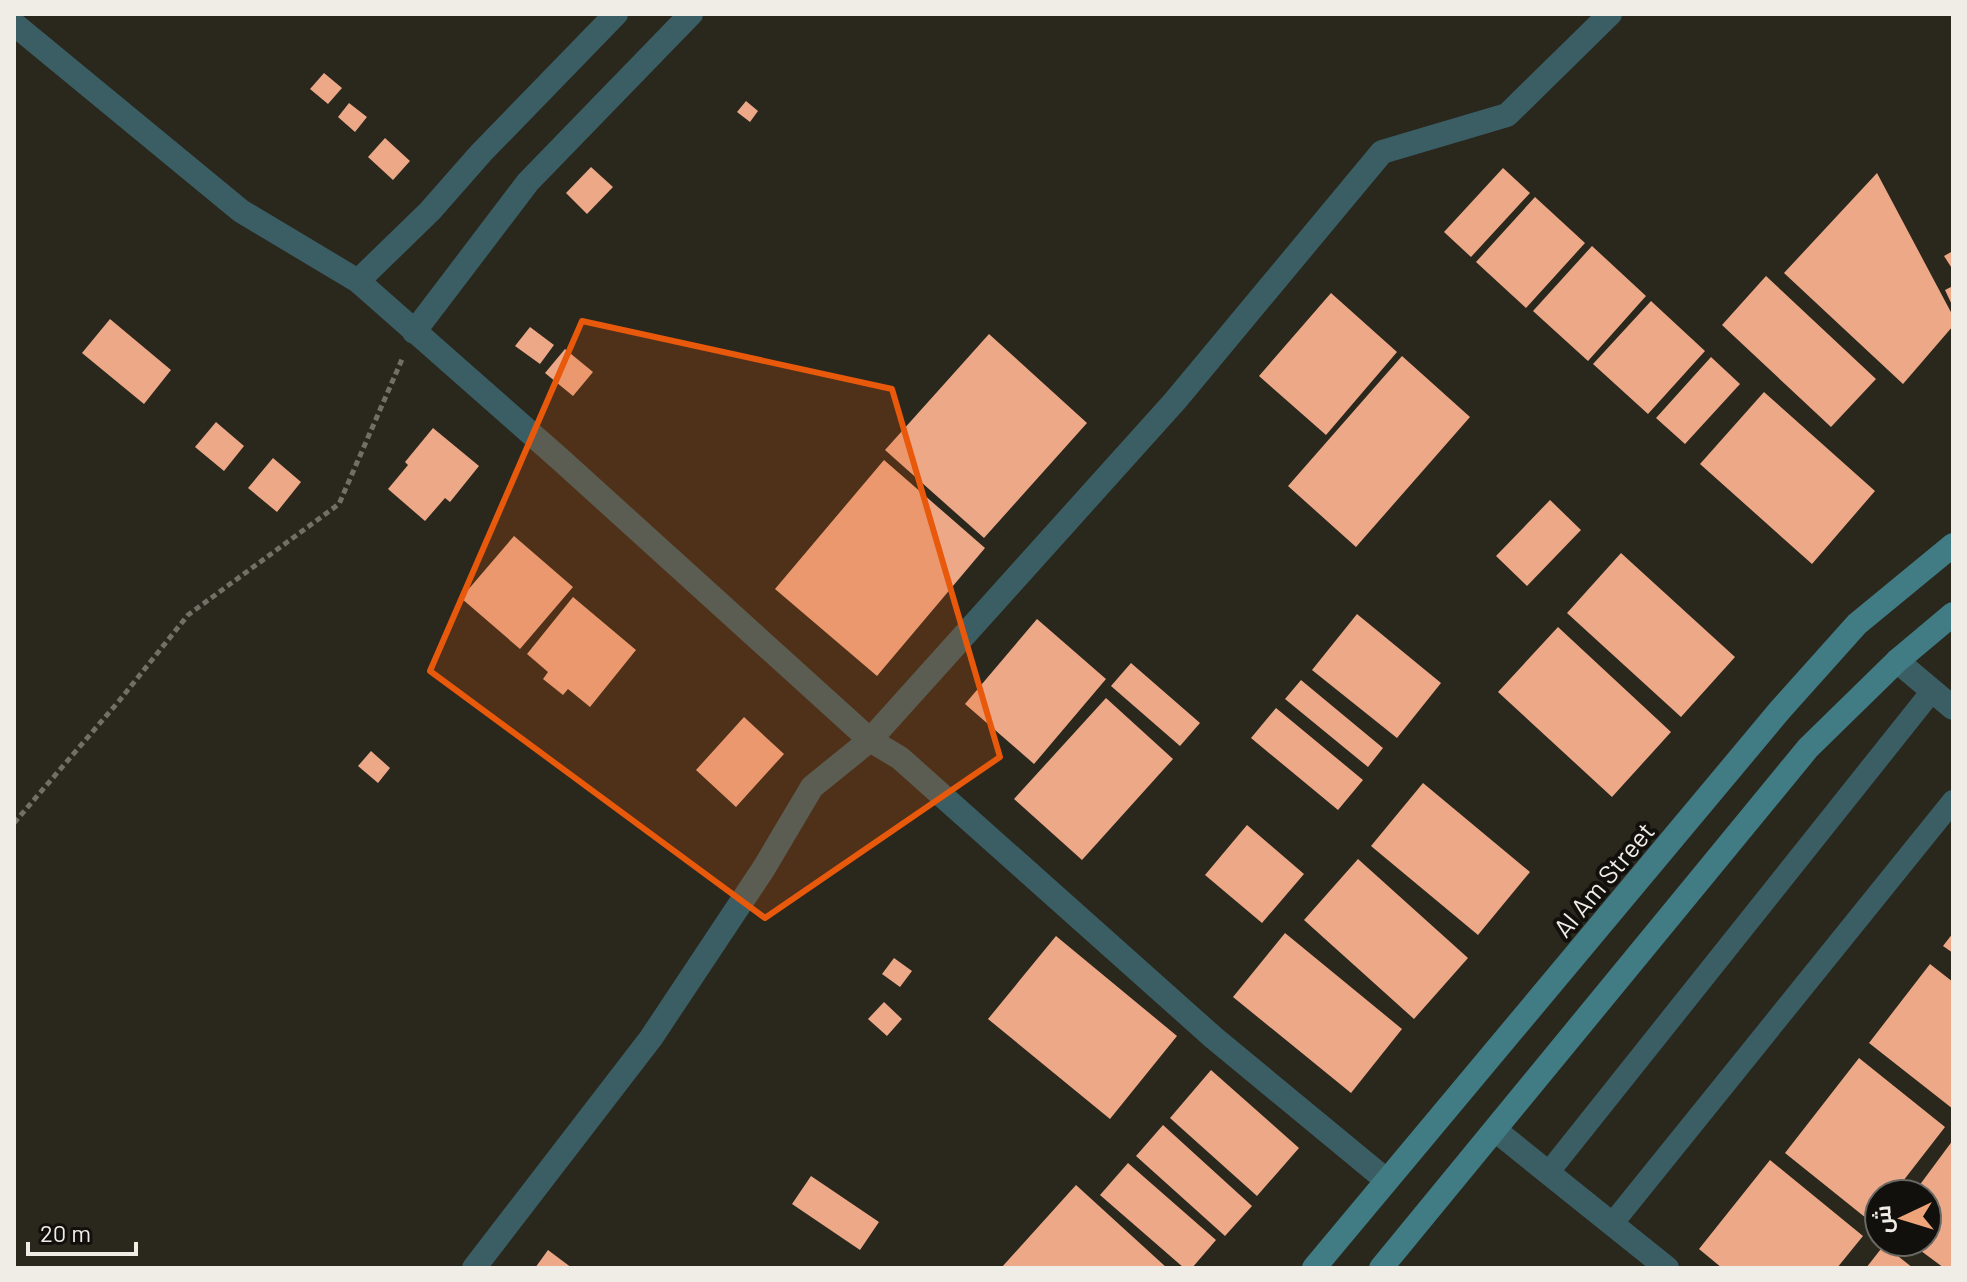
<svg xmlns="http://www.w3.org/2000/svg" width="1967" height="1282" font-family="Barlow,Cairo,sans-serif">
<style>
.building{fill:#eda887}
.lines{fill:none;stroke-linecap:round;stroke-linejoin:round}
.path{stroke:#726f67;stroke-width:5;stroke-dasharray:6 4;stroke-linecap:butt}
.lane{stroke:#3a5e64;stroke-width:22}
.street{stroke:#3a5e64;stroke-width:24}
.secondary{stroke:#417c85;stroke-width:24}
.marked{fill:#e8590c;fill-opacity:0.2;stroke:#e8590c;stroke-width:6;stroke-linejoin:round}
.labels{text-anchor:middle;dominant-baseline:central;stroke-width:8;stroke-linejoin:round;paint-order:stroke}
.street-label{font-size:26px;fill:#efede6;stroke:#11100c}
</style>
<rect width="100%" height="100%" fill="#2a271d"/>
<path class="building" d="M 324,73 L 342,88 L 328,104 L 310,89 Z
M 746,101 L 758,111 L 750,122 L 737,112 Z
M 349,103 L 367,117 L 355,132 L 338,117 Z
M 385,138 L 410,161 L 393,180 L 368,157 Z
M 591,167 L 613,187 L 587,214 L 566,193 Z
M 1503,168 L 1530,193 L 1471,257 L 1444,232 Z
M 1877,173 L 1953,316 L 1953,326 L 1903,384 L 1784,273 Z
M 1535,197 L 1585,243 L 1526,308 L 1476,262 Z
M 1592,246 L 1646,296 L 1588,361 L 1533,311 Z
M 1953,251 L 1953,270 L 1944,256 Z
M 1766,276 L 1876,379 L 1831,427 L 1722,325 Z
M 1953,286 L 1953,307 L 1945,290 Z
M 1331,293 L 1397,352 L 1326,435 L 1259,376 Z
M 1651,301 L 1705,351 L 1648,414 L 1593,364 Z
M 110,319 L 171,370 L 144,404 L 82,353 Z
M 530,327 L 554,345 L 540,364 L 515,346 Z
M 989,334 L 1087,423 L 984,538 L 885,450 Z
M 565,349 L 593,372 L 573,396 L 545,373 Z
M 1402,356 L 1470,417 L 1356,547 L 1288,486 Z
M 1711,357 L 1740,384 L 1685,444 L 1656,418 Z
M 1764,392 L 1875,491 L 1812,564 L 1700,464 Z
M 216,422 L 244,446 L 224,471 L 195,447 Z
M 433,428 L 479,466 L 450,502 L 445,498 L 425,521 L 388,489 L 408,465 L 405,462 Z
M 273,458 L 301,482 L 277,512 L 248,488 Z
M 884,460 L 985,548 L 877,676 L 775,589 Z
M 1550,500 L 1581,530 L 1527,586 L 1496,556 Z
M 514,536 L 573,587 L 520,649 L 461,598 Z
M 1621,553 L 1735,657 L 1681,717 L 1567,613 Z
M 573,597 L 636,650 L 590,707 L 568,689 L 563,695 L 543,679 L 548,672 L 527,654 Z
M 1357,614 L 1441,683 L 1397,738 L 1312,670 Z
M 1037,619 L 1106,679 L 1034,764 L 965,704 Z
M 1558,627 L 1671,732 L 1612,797 L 1498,692 Z
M 1131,663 L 1200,723 L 1180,746 L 1111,686 Z
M 1301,680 L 1383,748 L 1368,767 L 1285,699 Z
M 1106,698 L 1173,759 L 1082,860 L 1014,799 Z
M 1276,708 L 1363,780 L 1338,810 L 1251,738 Z
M 744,717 L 784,754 L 736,807 L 696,770 Z
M 371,751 L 390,768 L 378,783 L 358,766 Z
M 1423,783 L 1530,872 L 1478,935 L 1371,846 Z
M 1247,825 L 1304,874 L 1262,923 L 1205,875 Z
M 1358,859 L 1468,958 L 1414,1019 L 1304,920 Z
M 1285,933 L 1402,1029 L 1351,1093 L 1233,997 Z
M 1953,933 L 1953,953 L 1943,946 Z
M 1056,936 L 1177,1036 L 1110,1119 L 988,1019 Z
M 894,958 L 912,971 L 900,987 L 882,974 Z
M 1930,964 L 1953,982 L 1953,1109 L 1869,1043 Z
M 884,1002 L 902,1019 L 887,1036 L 868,1019 Z
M 1859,1058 L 1945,1127 L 1893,1194 L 1879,1194 L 1879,1212 L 1871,1222 L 1785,1153 Z
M 1211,1070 L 1299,1148 L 1257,1196 L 1170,1118 Z
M 1163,1125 L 1252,1206 L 1225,1236 L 1136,1156 Z
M 1953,1140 L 1953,1268 L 1944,1268 L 1909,1242 L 1927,1242 L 1927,1194 L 1913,1194 Z
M 1770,1160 L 1863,1236 L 1837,1268 L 1722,1268 L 1699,1249 Z
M 1128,1163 L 1216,1240 L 1192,1268 L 1184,1268 L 1100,1195 Z
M 811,1176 L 879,1222 L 860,1250 L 792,1204 Z
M 1076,1185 L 1167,1268 L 1001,1268 Z
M 1884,1245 L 1913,1268 L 1866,1268 Z
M 548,1250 L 572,1268 L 535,1268 Z"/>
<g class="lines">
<path class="path" d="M 14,823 L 119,701 L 188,615 L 339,504 L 403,357"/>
<path class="lane" d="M 1548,1173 L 1932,691
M 1612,1224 L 1953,801"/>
<path class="street" d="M 14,24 L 241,211 L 358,281 L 561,460 L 870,740 L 1175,401 L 1382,152 L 1507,115 L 1610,14
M 358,281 L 430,211 L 481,153 L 616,14
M 414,332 L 528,182 L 691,14
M 1897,661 L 1953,708
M 1495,1130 L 1667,1268
M 474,1268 L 651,1038 L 764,868 L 812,787 L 870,740 L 900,758 L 1214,1038 L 1386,1180"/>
<path class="secondary" d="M 1314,1268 L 1780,710 L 1857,624 L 1953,545
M 1381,1268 L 1808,748 L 1897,661 L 1953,614"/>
</g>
<path class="marked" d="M 582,321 L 892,389 L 1000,757 L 765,918 L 430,671 Z"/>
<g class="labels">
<g class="street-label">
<text transform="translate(1603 879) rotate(-50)">Al Am Street</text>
</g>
</g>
<rect width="1967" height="1282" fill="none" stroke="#efede6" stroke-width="32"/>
<g transform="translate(1903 1218) rotate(266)"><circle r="38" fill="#11100c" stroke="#6a6863" stroke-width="2"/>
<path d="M0-6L14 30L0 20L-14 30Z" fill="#efa378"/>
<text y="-12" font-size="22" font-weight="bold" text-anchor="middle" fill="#efede6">ش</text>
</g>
<path d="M28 1242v12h108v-12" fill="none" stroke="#efede6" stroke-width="4"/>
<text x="40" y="1242" font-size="24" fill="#efede6" stroke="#11100c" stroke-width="6" paint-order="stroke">20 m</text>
</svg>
